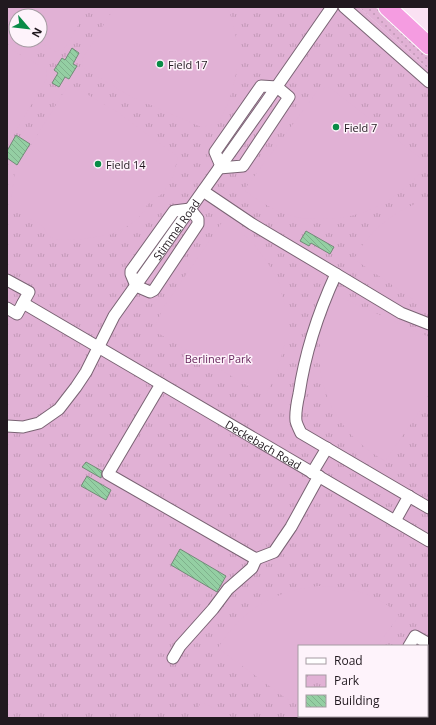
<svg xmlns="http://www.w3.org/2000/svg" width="436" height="725" font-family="'Open Sans',sans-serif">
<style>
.grass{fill:url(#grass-dots)}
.park{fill:url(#park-tufts);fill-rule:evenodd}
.garden{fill:#e1b1d5}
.building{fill:url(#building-back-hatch);stroke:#738a78}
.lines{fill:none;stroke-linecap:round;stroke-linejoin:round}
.minor-casing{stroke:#7a6474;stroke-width:13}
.highway-casing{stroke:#fff;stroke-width:19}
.minor{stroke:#fff;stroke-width:11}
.highway{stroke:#f59ce1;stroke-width:17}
.poi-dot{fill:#098b47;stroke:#fef3fb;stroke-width:1.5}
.labels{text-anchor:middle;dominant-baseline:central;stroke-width:3;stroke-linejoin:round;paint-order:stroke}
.poi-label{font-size:11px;fill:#21191f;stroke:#fef3fb;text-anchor:start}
.street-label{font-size:11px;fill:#21191f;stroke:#fef3fb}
.park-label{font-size:11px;fill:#67265c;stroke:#fef3fb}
</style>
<defs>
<pattern id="grass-dots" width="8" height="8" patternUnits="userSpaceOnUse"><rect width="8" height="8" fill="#e1b1d5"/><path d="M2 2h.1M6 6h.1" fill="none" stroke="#c198b6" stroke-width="1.8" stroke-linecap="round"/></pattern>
<pattern id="park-tufts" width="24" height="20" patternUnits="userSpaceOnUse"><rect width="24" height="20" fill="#e1b1d5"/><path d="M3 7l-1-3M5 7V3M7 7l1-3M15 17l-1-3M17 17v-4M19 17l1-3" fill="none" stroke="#c198b6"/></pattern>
<pattern id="building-back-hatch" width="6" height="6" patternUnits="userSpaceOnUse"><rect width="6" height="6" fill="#94cfa3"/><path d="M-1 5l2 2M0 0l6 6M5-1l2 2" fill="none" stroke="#7fb18c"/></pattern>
</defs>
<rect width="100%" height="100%" fill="#fae1f3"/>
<path class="grass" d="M 359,7 L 375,7 L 394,24 L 429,50 L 429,70 Z"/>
<path class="park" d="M 7,7 L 359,7 L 429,70 L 429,718 L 7,718 ZM 16,16 L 40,16 L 40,40 L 16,40 ZM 299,646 L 427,646 L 427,716 L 299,716 Z"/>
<path class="garden" d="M 7,7 L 89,7 L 64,49 L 56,52 L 36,40 L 40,40 L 40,16 L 16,16 L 16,28 L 7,22 Z
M 115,7 L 228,7 L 233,24 L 237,42 L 237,69 L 233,87 L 228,104 L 220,119 L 216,124 L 201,127 L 130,96 L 83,68 L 82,59 Z
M 7,47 L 46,69 L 47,78 L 7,146 Z
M 73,86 L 119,113 L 178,157 L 173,176 L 163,193 L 147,205 L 145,210 L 136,221 L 121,230 L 109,235 L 75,240 L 55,239 L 48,236 L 43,226 L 30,219 L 11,200 L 15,171 L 67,87 Z
M 329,87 L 428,164 C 399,200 365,220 317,219 C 310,218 302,219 296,217 C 276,212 260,202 244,190 L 319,89 Z
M 429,199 L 429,310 L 354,259 C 370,229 396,209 429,199 Z
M 225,218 L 254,244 L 269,265 L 279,283 L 285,307 L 285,342 L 276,376 L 265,396 L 158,333 L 155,327 L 163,308 Z
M 335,295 L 429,337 L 429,394 L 419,412 L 385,461 C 323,426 302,358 335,295 Z
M 320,586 C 348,587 381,594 399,616 L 377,646 L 299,646 L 299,706 L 284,697 L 218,648 C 241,610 277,589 320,586 Z
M 201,702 L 234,718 L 193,718 Z"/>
<path class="building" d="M 72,48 L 79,53 L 73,64 L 77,66 L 69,79 L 65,77 L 59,87 L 52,83 L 58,73 L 54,70 L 62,58 L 65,60 Z
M 16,135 L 30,144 L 17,165 L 7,158 L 7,151 Z
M 306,231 L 334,247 L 330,254 L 311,243 L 309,246 L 300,241 Z
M 86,462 L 102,471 L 101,478 L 82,467 Z
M 87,476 L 111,490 L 106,500 L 81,486 Z
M 180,549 L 226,576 L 217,592 L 171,565 Z"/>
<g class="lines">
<defs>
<g id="minor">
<path d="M 344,7 L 429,82"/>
<path d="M 219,168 L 243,166 L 289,97 L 277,87 L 261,86 L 215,152 L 221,166"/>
<path d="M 203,191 L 252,224 L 336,274 L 401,313 L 429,324"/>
<path d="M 190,209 L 198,219 L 198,224 L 154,290 L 150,292 L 136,286 L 131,274 L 131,271 L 174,211 Z"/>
<path d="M 336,274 C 319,311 305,353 299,394 C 297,403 295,412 296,421 C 297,425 299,429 301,433 L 429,508"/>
<path d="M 7,280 L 29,292 L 17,314 L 7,308"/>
<path id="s1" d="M 23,303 L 429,541"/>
<path d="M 161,384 L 108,474 L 256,559 L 274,552 L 291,527 L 319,476"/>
<path id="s2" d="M 7,426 L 23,427 L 39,423 L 59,409 L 76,387 L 86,372 L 114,316 L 264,105 L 332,7"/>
<path d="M 312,473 L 327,448"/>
<path d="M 395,521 L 409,496"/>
<path d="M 409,646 L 415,636 L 429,644"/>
<path d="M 173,658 L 180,646 L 213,609 L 228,589 L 252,568 L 256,559"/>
<path d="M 427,677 L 429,673"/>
<path d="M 368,718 L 369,716"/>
<path d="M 404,718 L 405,716"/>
</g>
<path id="highway" d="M 387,7 L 429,46"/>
</defs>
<use href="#minor" class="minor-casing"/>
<use href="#highway" class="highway-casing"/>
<use href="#minor" class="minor"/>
<use href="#highway" class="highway"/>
</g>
<g class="poi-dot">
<circle cx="160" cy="64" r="4"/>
<circle cx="336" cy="127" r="4"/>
<circle cx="98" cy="164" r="4"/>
</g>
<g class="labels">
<g class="poi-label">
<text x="168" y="64">Field 17</text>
<text x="344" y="127">Field 7</text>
<text x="106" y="164">Field 14</text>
</g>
<g class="street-label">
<text stroke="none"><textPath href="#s2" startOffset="272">Stimmel Road</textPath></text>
<text stroke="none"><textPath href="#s1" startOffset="279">Deckebach Road</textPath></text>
</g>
<g class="park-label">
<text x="218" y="358">Berliner Park</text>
</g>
</g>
<rect width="436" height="725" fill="none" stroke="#21191f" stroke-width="16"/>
<rect x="298" y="645" width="130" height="72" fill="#fef3fb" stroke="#a69ca3"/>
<rect x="306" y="658" width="20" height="6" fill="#ffffff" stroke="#a69ca3"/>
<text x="334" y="665" font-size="12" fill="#21191f">Road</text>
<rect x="306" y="675" width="20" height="12" fill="url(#park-tufts)" stroke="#a69ca3"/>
<text x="334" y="685" font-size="12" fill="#21191f">Park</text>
<rect x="306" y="695" width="20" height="12" fill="url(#building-back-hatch)" stroke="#a69ca3"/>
<text x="334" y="705" font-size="12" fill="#21191f">Building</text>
<g transform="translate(28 28) rotate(118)"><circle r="19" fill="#fef3fb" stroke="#a69ca3"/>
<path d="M0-3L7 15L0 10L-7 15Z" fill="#098b47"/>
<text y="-6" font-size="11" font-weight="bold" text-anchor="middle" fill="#21191f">N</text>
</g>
</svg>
